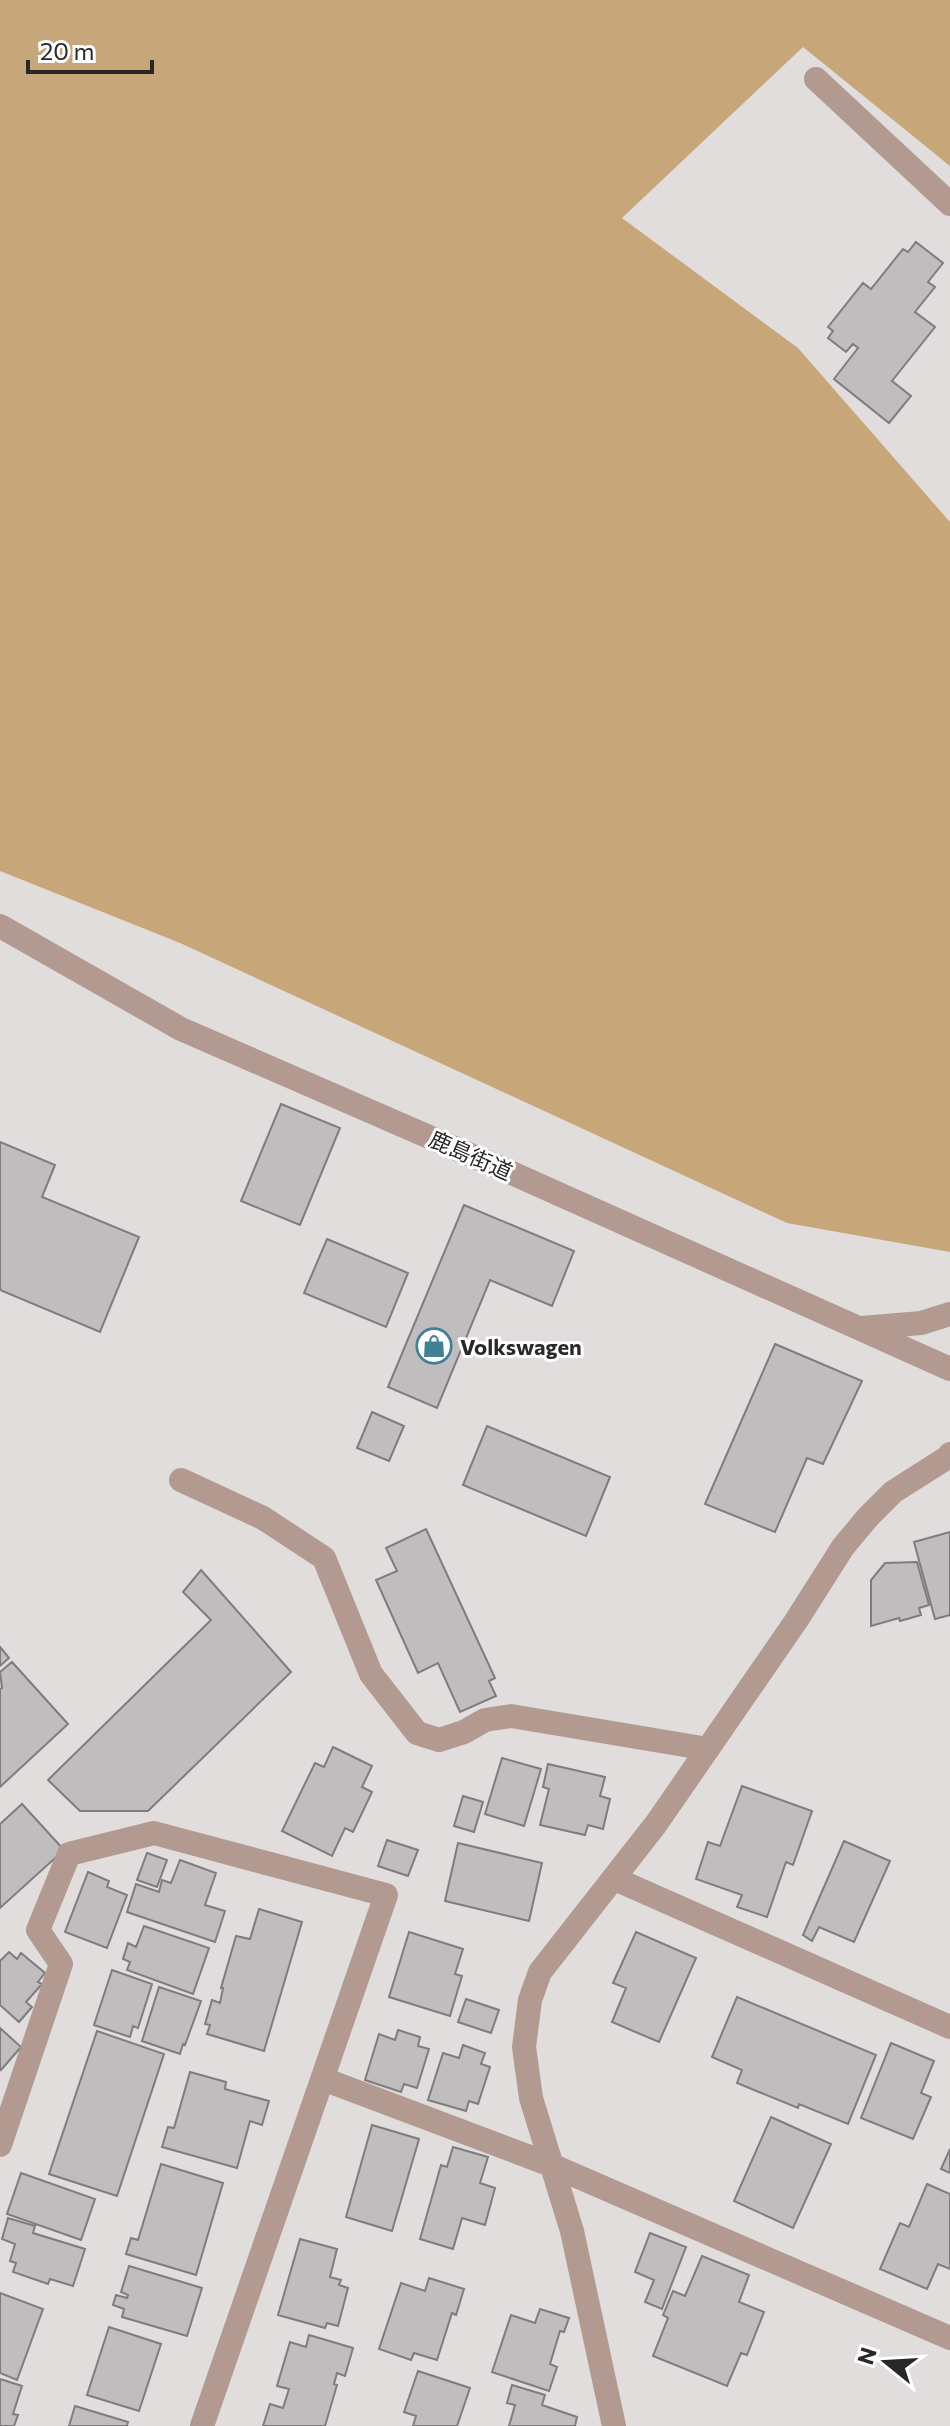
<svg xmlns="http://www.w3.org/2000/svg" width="950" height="2426" font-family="Commissioner,'Noto Sans JP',sans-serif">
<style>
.forest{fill:#c7a77a}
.building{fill:#c0bdbe;stroke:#7f7c7e;stroke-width:2}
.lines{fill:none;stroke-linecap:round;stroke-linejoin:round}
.minor{stroke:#b29a90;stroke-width:24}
.labels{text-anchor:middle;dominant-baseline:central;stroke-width:6;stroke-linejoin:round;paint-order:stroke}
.street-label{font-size:22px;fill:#292828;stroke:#fff}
.poi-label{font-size:22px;font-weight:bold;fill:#292828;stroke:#fff;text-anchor:start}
</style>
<rect width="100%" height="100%" fill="#e1dddd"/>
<path class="forest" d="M 0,0 L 950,0 L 950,166 L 803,47 L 622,218 L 798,348 L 950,522 L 950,1252 L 787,1223 L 180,943 L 0,871 Z"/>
<path class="building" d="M 916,242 L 943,263 L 928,282 L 935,287 L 915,312 L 935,327 L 892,381 L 911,396 L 889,423 L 834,379 L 858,348 L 853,344 L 846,352 L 828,338 L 833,331 L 828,327 L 863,283 L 871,289 L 903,249 L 908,252 Z
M 281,1104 L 340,1128 L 300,1225 L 241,1201 Z
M 0,1142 L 55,1165 L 42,1197 L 139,1237 L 100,1332 L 0,1290 Z
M 464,1205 L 574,1251 L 552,1306 L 490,1280 L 437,1408 L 388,1387 Z
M 327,1239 L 408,1273 L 386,1327 L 304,1293 Z
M 775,1344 L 862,1381 L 823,1464 L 807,1458 L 775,1532 L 705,1504 Z
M 372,1412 L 404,1426 L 389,1461 L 357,1448 Z
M 487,1426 L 610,1477 L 586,1536 L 463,1485 Z
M 426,1529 L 495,1678 L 489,1681 L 496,1696 L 460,1712 L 438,1663 L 418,1673 L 376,1580 L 397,1571 L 386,1548 Z
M 950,1532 L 950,1615 L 935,1619 L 914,1542 Z
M 917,1562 L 929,1605 L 919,1608 L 921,1615 L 900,1621 L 899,1618 L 871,1626 L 871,1580 L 885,1563 Z
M 201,1570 L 291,1672 L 148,1811 L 80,1811 L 48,1780 L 211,1620 L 183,1592 Z
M 0,1647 L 9,1658 L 0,1666 Z
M 12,1662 L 68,1724 L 0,1787 L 0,1689 L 2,1688 L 0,1672 Z
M 333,1747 L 372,1766 L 362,1787 L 372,1792 L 353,1832 L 345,1828 L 332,1856 L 282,1831 L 315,1763 L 324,1767 Z
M 502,1758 L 541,1769 L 524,1826 L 485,1814 Z
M 548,1764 L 605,1777 L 600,1796 L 610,1799 L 603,1829 L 588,1825 L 585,1835 L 540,1825 L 549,1789 L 543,1787 Z
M 742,1786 L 812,1811 L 793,1865 L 786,1862 L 767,1917 L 737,1907 L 742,1895 L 696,1879 L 708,1842 L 720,1846 Z
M 463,1796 L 483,1802 L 474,1832 L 454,1826 Z
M 22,1804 L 64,1850 L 0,1908 L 0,1824 Z
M 387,1840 L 418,1850 L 408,1876 L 378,1866 Z
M 844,1841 L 890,1861 L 854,1942 L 819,1927 L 812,1941 L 803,1935 Z
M 458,1843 L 542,1863 L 529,1921 L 445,1901 Z
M 147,1853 L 167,1860 L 157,1887 L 137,1880 Z
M 180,1860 L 216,1873 L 205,1905 L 225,1911 L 215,1942 L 127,1912 L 136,1884 L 159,1892 L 162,1880 L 171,1883 Z
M 88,1872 L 109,1881 L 107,1887 L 127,1895 L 107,1948 L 65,1932 Z
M 259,1909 L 302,1922 L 264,2051 L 207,2034 L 210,2025 L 205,2024 L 212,2000 L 220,2003 L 223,1988 L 221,1988 L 236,1936 L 250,1939 Z
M 144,1926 L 209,1948 L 193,1994 L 127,1970 L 130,1962 L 123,1959 L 128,1943 L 136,1947 Z
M 409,1932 L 463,1949 L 455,1974 L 462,1976 L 450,2016 L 389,1997 Z
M 636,1932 L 696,1958 L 659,2042 L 612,2022 L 626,1988 L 613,1983 Z
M 9,1952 L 17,1959 L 21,1953 L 45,1973 L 38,1982 L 42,1984 L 26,2002 L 32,2007 L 19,2022 L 0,2005 L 0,1961 Z
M 112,1970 L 152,1984 L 138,2028 L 133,2026 L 130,2037 L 94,2025 Z
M 159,1987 L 201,2001 L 185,2045 L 183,2044 L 180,2054 L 142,2041 Z
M 737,1997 L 876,2055 L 848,2124 L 799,2104 L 798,2108 L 737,2083 L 742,2070 L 712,2057 Z
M 466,1999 L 499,2010 L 491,2033 L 458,2022 Z
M 0,2028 L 21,2047 L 1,2070 L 0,2069 Z
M 398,2030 L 420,2037 L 418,2046 L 429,2049 L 417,2088 L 404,2084 L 401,2092 L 365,2080 L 379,2034 L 395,2040 Z
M 97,2031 L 164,2054 L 117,2196 L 49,2174 Z
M 891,2043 L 934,2061 L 921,2093 L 931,2097 L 913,2139 L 861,2118 Z
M 463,2045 L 485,2053 L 481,2064 L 490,2067 L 478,2104 L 469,2101 L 466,2111 L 428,2100 L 443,2053 L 459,2058 Z
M 190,2072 L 226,2082 L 225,2089 L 269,2101 L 262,2125 L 250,2121 L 237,2168 L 162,2147 L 168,2127 L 174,2128 Z
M 771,2117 L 831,2144 L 793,2228 L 734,2201 Z
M 372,2125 L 419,2139 L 392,2231 L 346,2217 Z
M 453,2147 L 488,2157 L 480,2183 L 495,2188 L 485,2225 L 462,2218 L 453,2249 L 420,2239 L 441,2165 L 447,2167 Z
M 950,2149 L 950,2173 L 941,2169 Z
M 161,2164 L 223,2183 L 196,2275 L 126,2254 L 131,2238 L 138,2240 Z
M 21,2173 L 95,2199 L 81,2240 L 7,2214 Z
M 927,2184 L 950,2194 L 950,2269 L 938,2264 L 927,2289 L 880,2269 L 900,2223 L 909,2227 Z
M 8,2218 L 35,2226 L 33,2233 L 85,2249 L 73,2286 L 50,2279 L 48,2284 L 13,2272 L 16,2263 L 10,2261 L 15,2244 L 2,2239 Z
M 650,2233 L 686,2247 L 662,2309 L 645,2302 L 654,2280 L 635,2272 Z
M 300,2239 L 337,2249 L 330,2277 L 341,2280 L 339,2285 L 348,2288 L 338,2326 L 327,2323 L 325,2328 L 278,2315 Z
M 702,2256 L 749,2275 L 739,2302 L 764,2312 L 747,2355 L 741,2353 L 727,2386 L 653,2356 L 668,2318 L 663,2315 L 673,2291 L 685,2296 Z
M 129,2266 L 202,2288 L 187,2336 L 122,2317 L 124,2309 L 113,2305 L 116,2295 L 127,2298 L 128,2295 L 121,2292 Z
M 429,2278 L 464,2289 L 456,2315 L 452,2313 L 437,2360 L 414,2353 L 411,2360 L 379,2349 L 401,2283 L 425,2291 Z
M 0,2293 L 43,2309 L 17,2380 L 0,2373 Z
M 540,2309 L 569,2318 L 564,2332 L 560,2331 L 550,2364 L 557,2367 L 549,2391 L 492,2372 L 511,2315 L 535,2323 Z
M 109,2327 L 161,2344 L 139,2411 L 87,2395 Z
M 309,2335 L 353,2348 L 345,2376 L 337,2373 L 334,2384 L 337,2385 L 325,2426 L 263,2426 L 270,2404 L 283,2408 L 289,2389 L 277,2386 L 290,2342 L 306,2347 Z
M 418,2371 L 470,2388 L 457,2426 L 413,2426 L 416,2416 L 404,2412 Z
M 0,2379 L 22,2386 L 13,2414 L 18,2415 L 14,2426 L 0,2426 Z
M 512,2385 L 545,2395 L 542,2405 L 577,2417 L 575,2426 L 509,2426 L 515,2405 L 507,2403 Z
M 75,2406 L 128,2422 L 127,2426 L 69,2426 Z"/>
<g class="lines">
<path class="minor" d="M 816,79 L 950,204
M 0,926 L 181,1029 L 505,1170 L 950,1369
M 862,1328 L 921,1323 L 950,1314
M 181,1480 L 263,1518 L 324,1558 L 371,1674 L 417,1733 L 439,1740 L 464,1732 L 485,1720 L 511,1716 L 708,1749
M 615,1879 L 950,2027
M 323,2079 L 551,2165 L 950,2338
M 0,2145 L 61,1964 L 38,1930 L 69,1854 L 154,1833 L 386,1895 L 202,2426
M 614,2426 L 572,2231 L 531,2098 L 524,2047 L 530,2000 L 540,1972 L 656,1824 L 796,1621 L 843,1547 L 868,1517 L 893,1492 L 948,1457 L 950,1454"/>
</g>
<defs>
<symbol id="shop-ring" viewBox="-11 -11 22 22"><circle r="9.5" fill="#fff" stroke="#428096" stroke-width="1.5"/><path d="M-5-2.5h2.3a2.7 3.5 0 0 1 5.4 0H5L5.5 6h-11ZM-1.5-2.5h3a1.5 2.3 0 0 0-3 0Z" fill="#428096"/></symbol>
</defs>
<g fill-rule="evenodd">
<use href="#shop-ring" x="414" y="1326" width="40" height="40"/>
</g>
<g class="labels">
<g class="street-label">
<text transform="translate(471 1155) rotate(24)">鹿島街道</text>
</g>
<g class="poi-label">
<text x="460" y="1346">Volkswagen</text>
</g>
</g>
<g transform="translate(886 2362) rotate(288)" stroke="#ffffff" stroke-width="6" paint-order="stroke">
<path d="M0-6L14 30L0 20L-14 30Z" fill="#292828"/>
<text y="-12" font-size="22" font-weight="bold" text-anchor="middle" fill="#292828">N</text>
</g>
<path d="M28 60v12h124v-12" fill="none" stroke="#292828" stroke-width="4"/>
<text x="40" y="60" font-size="24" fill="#292828" stroke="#ffffff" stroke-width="6" paint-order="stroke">20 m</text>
</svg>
